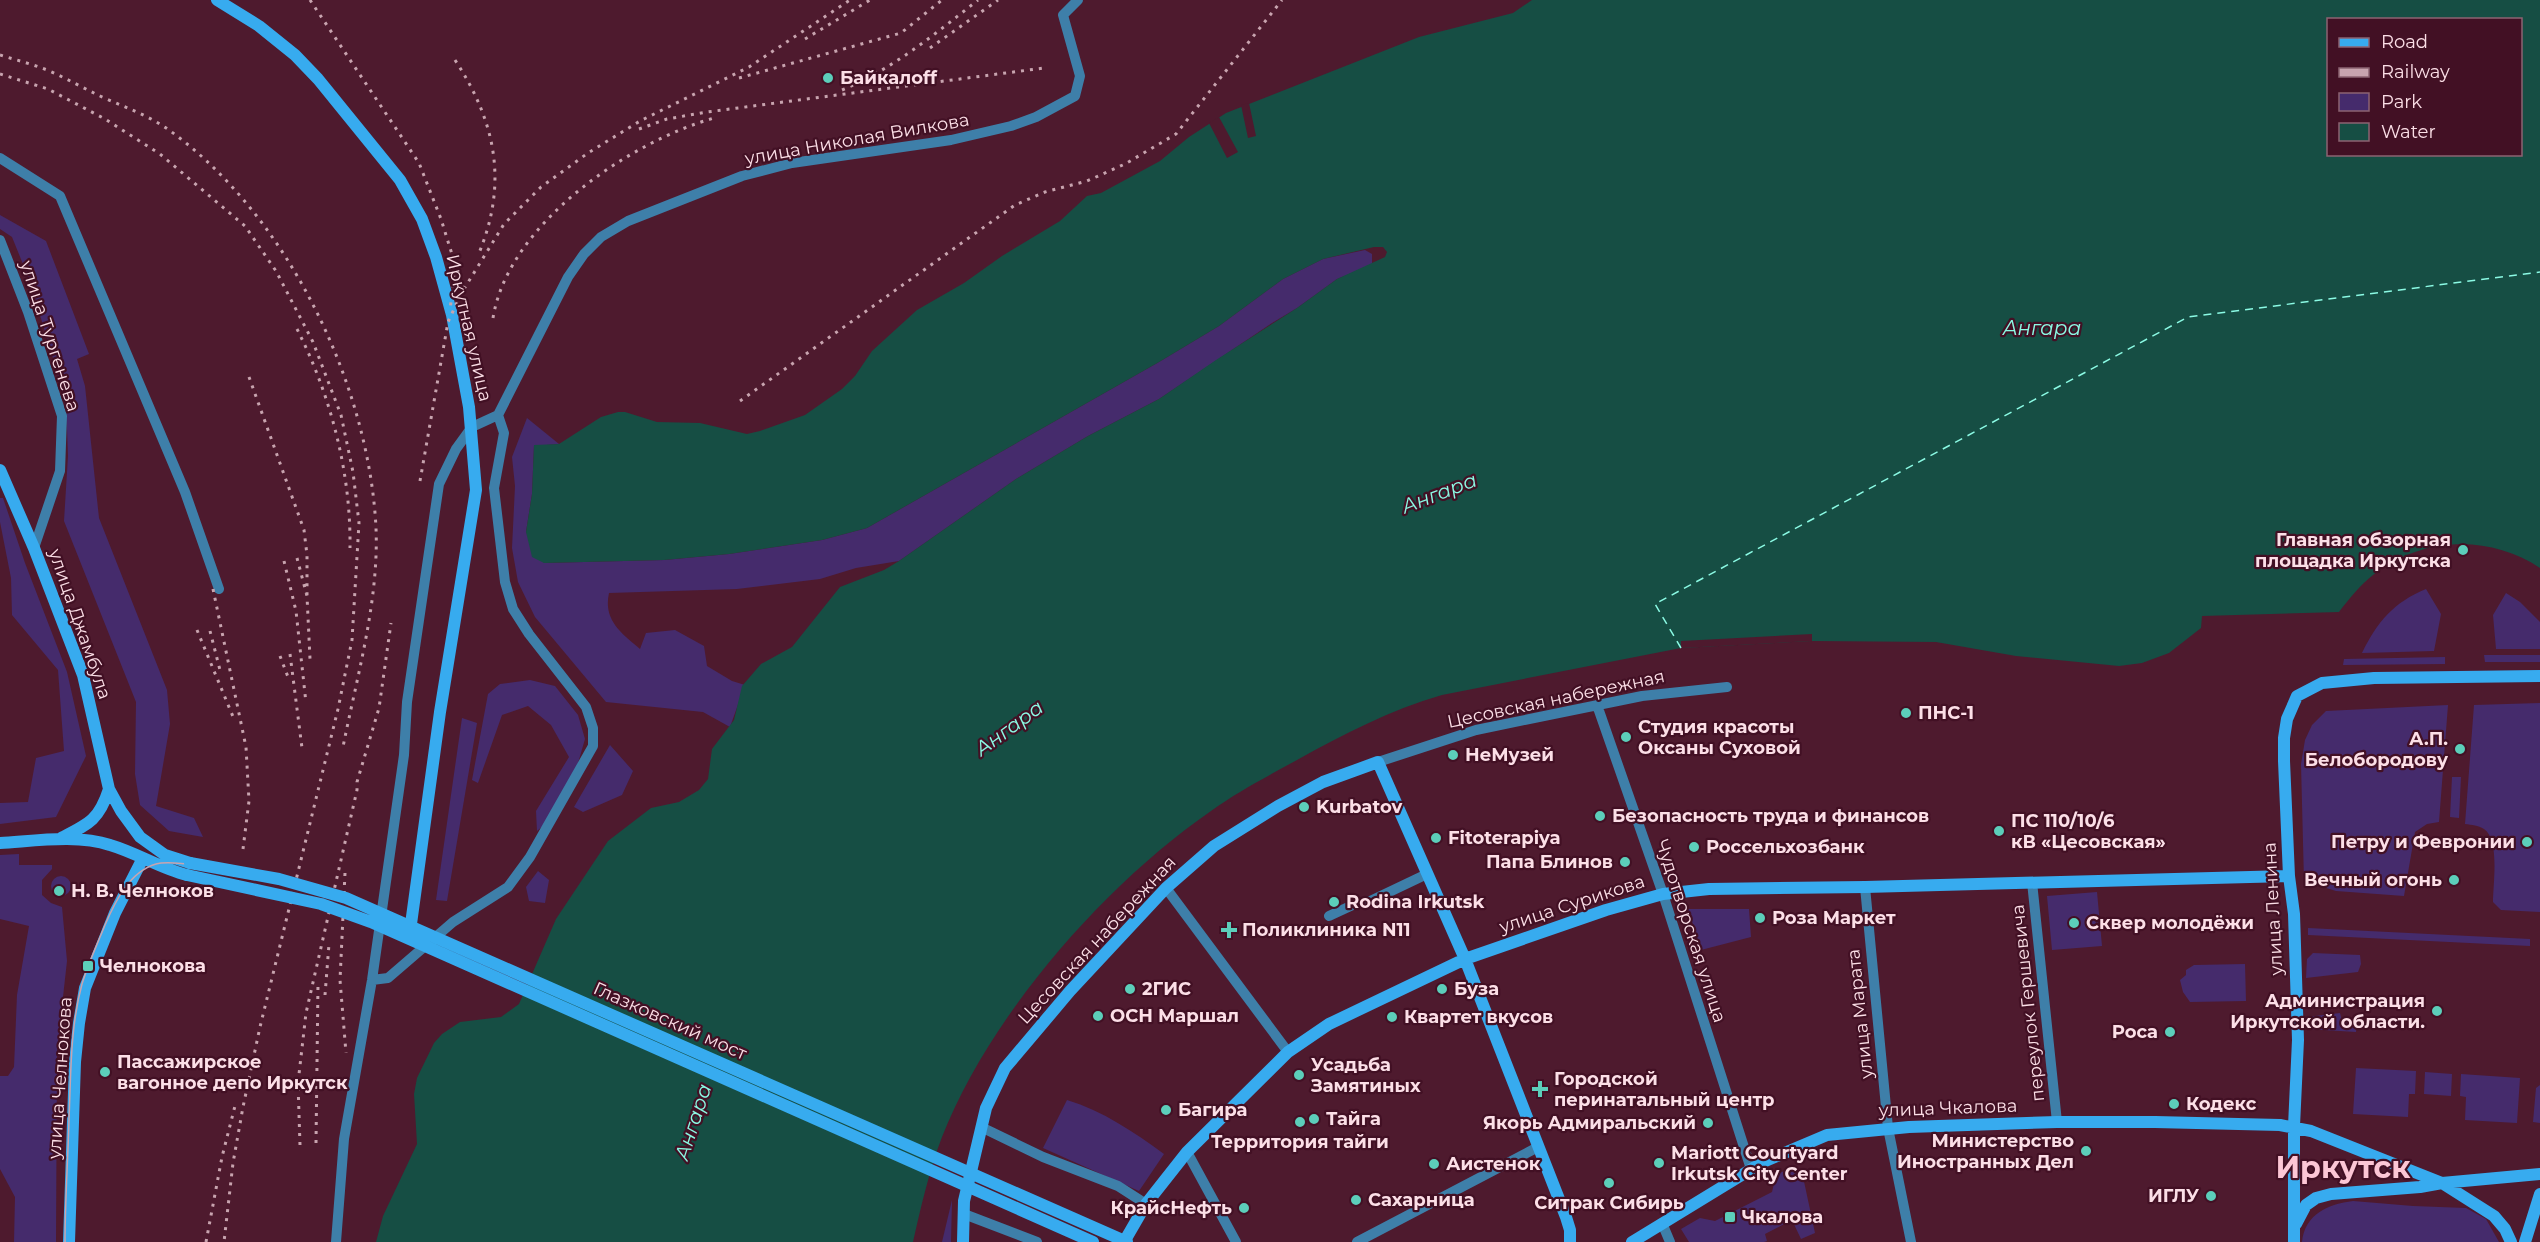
<svg xmlns="http://www.w3.org/2000/svg" width="2540" height="1242" font-family="Montserrat,sans-serif">
<style>
.green{fill:#452b6c}
.water{fill:#164e44;fill-rule:evenodd}
.pier{fill:#4e1a2e}
.lines{fill:none;stroke-linecap:round;stroke-linejoin:round}
.ferry{stroke:#8bfae4;stroke-width:1.5;stroke-dasharray:8 6;stroke-linecap:butt}
.street{stroke:#3e7fa9;stroke-width:10}
.secondary{stroke:#37abef;stroke-width:12}
.tram{stroke:#c8a4af;stroke-width:1.5}
.rail{stroke:#c8a4af;stroke-width:3;stroke-dasharray:3 6;stroke-linecap:butt}
.secondary-bridge{stroke:#37abef;stroke-width:12}
.poi-dot{fill:#5cceba;stroke:#421024;stroke-width:2}
.labels{text-anchor:middle;dominant-baseline:central;stroke-width:4.5;stroke-linejoin:round;paint-order:stroke}
.poi-label{font-size:18px;font-weight:bold;fill:#fcdfe7;stroke:#421024;text-anchor:start}
.street-label{font-size:18px;fill:#fcdfe7;stroke:#421024}
.water-label{font-size:20px;font-style:italic;fill:#8bfae4;stroke:#421024}
.town-label{font-size:30px;font-weight:bold;fill:#fcc6d5;stroke:#421024}
</style>
<rect width="100%" height="100%" fill="#4e1a2e"/>
<path class="green" d="M 0,215 L 46,241 L 89,354 L 77,359 L 85,386 L 99,518 L 167,690 L 170,724 L 156,806 L 194,818 L 203,837 L 169,831 L 140,805 L 135,774 L 136,702 L 64,521 L 68,456 L 66,401 L 29,279 L 12,237 L 0,229 Z
M 1365,250 L 1372,254 L 1372,264 L 1369,266 L 1337,279 L 1297,308 L 1272,323 L 1159,399 L 1088,436 L 1016,479 L 899,561 L 856,568 L 820,579 L 737,589 L 609,593 C 603,620 621,633 640,649 L 646,633 L 675,630 L 704,646 L 707,666 L 732,681 L 745,685 L 730,727 L 703,712 L 606,702 L 535,617 L 518,582 L 512,548 L 515,486 L 512,457 L 527,418 L 559,444 L 534,446 L 532,494 L 526,532 L 544,563 L 664,560 L 729,554 L 822,540 L 867,528 L 1159,362 L 1219,326 L 1283,279 L 1323,259 Z
M 0,498 L 3,498 L 25,563 L 67,672 L 86,756 L 56,817 L 0,824 L 0,803 L 28,802 L 36,758 L 64,751 L 58,670 L 12,615 L 11,578 L 0,522 Z
M 2426,589 L 2441,614 L 2434,651 L 2362,653 C 2377,622 2394,602 2426,589 Z
M 2506,593 L 2520,602 L 2540,622 L 2540,649 L 2496,649 L 2493,615 Z
M 2484,655 L 2540,655 L 2540,662 L 2485,662 Z
M 2445,657 L 2445,664 L 2343,665 L 2344,659 Z
M 530,680 L 555,686 L 578,715 L 585,739 L 576,770 L 544,825 L 537,831 L 536,811 L 569,757 L 551,725 L 528,706 L 502,715 L 478,783 L 472,780 L 488,694 L 500,684 Z
M 2540,703 L 2540,912 L 2501,910 L 2493,902 C 2493,884 2500,840 2484,829 C 2478,825 2472,825 2465,824 L 2474,705 Z
M 2448,705 L 2439,822 L 2427,824 L 2415,832 L 2404,896 L 2336,891 L 2304,881 L 2301,764 L 2305,740 L 2312,725 L 2326,711 Z
M 462,718 L 477,723 L 447,901 L 436,900 Z
M 610,745 L 633,771 L 622,795 L 583,812 L 574,807 Z
M 2452,777 L 2461,777 L 2459,818 L 2450,817 Z
M 19,854 L 19,865 L 52,865 L 52,869 L 42,880 L 42,895 L 51,903 L 62,907 L 67,961 L 57,1051 L 56,1242 L 14,1242 L 15,1197 L 0,1169 L 0,1076 L 8,1076 L 14,1067 L 17,995 L 29,926 L 0,919 L 0,855 Z
M 538,871 L 549,880 L 545,903 L 529,901 L 526,887 Z
M51 886a10 10 0 1 1 20 0a10 10 0 1 1-20 0Z
M 2097,892 L 2102,946 L 2052,950 L 2047,896 Z
M 1688,909 L 1749,909 L 1751,937 L 1701,950 Z
M 2308,928 L 2530,939 L 2530,946 L 2308,935 Z
M 2313,953 L 2360,955 L 2361,964 L 2358,972 L 2306,978 L 2307,959 Z
M 2245,964 L 2246,1001 L 2190,1002 L 2183,992 L 2180,980 L 2186,975 L 2186,970 L 2194,965 Z
M 2340,1013 L 2342,1021 L 2357,1019 L 2356,1032 L 2307,1029 L 2306,1017 Z
M 2356,1068 L 2416,1071 L 2415,1094 L 2409,1094 L 2408,1117 L 2353,1114 Z
M 2425,1072 L 2452,1074 L 2451,1096 L 2424,1094 Z
M 2461,1074 L 2520,1078 L 2517,1123 L 2465,1120 L 2466,1097 L 2460,1096 Z
M 2540,1085 L 2540,1123 L 2533,1122 L 2536,1088 Z
M 1067,1100 C 1103,1111 1134,1132 1164,1154 L 1139,1191 L 1043,1148 Z
M 1792,1167 L 1802,1172 L 1815,1233 L 1801,1239 L 1792,1220 L 1765,1234 L 1767,1241 L 1764,1242 L 1689,1242 L 1681,1229 L 1700,1218 L 1715,1221 L 1772,1192 L 1776,1175 Z
M 952,1200 L 951,1242 L 942,1242 Z
M 2353,1201 L 2413,1206 L 2466,1208 L 2486,1219 L 2499,1242 L 2302,1242 C 2305,1214 2328,1204 2353,1201 Z"/>
<path class="water" d="M 1532,0 L 2540,0 L 2540,568 C 2489,534 2421,537 2373,575 C 2360,585 2349,599 2339,612 L 2202,616 L 2201,628 L 2169,653 L 2142,663 L 2119,666 L 2016,656 L 1936,642 L 1812,641 L 1681,648 L 1442,695 C 1390,710 1344,734 1297,760 C 1268,776 1237,792 1211,811 C 1104,885 990,1015 942,1137 C 929,1171 921,1207 913,1242 L 376,1242 L 383,1216 L 417,1144 L 414,1094 L 417,1078 L 434,1043 L 442,1034 L 460,1022 L 501,1017 L 519,1004 L 556,919 L 608,841 L 651,808 L 679,802 L 699,790 L 708,779 L 712,749 L 734,720 L 742,686 L 761,664 L 792,647 L 840,587 L 884,570 L 899,561 L 1016,479 L 1088,436 L 1159,399 L 1216,360 L 1297,308 L 1337,279 L 1385,257 L 1387,252 L 1383,247 L 1374,247 L 1323,259 L 1283,279 L 1219,326 L 1159,362 L 867,528 L 822,540 L 729,554 L 664,560 L 544,563 L 532,557 L 526,532 L 532,494 L 534,445 L 559,444 L 601,417 L 618,412 L 625,412 L 657,422 L 700,423 L 747,434 L 760,431 L 805,415 L 842,389 L 855,376 L 872,351 L 917,310 L 964,283 L 1002,256 L 1060,221 L 1087,196 L 1101,193 L 1160,161 L 1189,137 L 1226,113 L 1419,37 L 1513,13 ZM 2328,20 L 2520,20 L 2520,154 L 2328,154 Z"/>
<path class="pier" d="M 1249,103 L 1256,136 L 1248,138 L 1241,105 Z
M 1219,117 L 1238,152 L 1227,158 L 1209,123 Z
M 1812,634 L 1812,641 L 1681,648 L 1681,641 Z"/>
<g class="lines">
<path class="ferry" d="M 1681,648 L 1655,604 L 2188,317 L 2540,272"/>
<path class="street" d="M 0,158 L 60,196 L 185,492 L 219,589
M 0,240 L 28,312 L 62,416 L 60,471 L 34,548
M 1597,705 L 1663,894 L 1751,1169
M 1378,762 L 1476,730 L 1642,696 L 1727,687
M 2032,882 L 2057,1122
M 1865,887 L 1888,1128 L 1911,1242
M 1166,888 L 1288,1052
M 1329,916 L 1357,903 L 1364,904 L 1427,874
M 372,980 L 388,978 L 453,922 L 508,887 L 530,857 L 593,746 L 593,728 L 586,707 L 529,634 L 513,609 L 505,582 L 494,488 L 504,433 L 498,415
M 981,1127 L 1043,1157 L 1118,1186 L 1146,1204
M 1187,1152 L 1236,1242
M 964,1214 L 1037,1242
M 1662,1223 L 1670,1242
M 336,1242 L 344,1139 L 372,980 L 404,755 L 407,702 L 439,484 L 456,449 L 472,427 L 498,415 L 568,277 L 584,254 L 601,237 L 628,221 L 742,176 L 792,163 L 951,140 L 1011,126 L 1036,117 L 1075,96 L 1080,76 L 1063,15 L 1078,0
M 1357,1242 L 1538,1147"/>
<path class="secondary" d="M 217,0 L 259,26 L 295,55 L 318,79 L 400,180 L 422,219 L 436,257 L 452,315 L 469,407 L 476,490 L 440,712 L 411,924
M 0,470 L 34,548 L 83,675 L 109,789 L 121,811 L 140,837 L 165,855 L 190,863
M 61,838 C 89,824 99,820 109,789
M 0,843 C 34,841 78,834 110,845 C 137,853 160,868 187,875
M 2296,1224 L 2306,1205 L 2316,1198 L 2331,1194 L 2420,1187 L 2442,1183 L 2540,1174
M 69,1242 L 75,1062 L 79,1023 L 85,988 L 115,913 L 143,858
M 963,1242 L 964,1201 L 986,1108 L 1005,1068 L 1070,991 L 1166,888 L 1214,846 L 1278,806 L 1323,782 L 1378,762 L 1465,959 L 1566,1217 L 1570,1230 L 1570,1242
M 1124,1242 L 1146,1204 L 1187,1152 L 1288,1052 L 1329,1024 L 1465,959 L 1606,910 L 1663,894 L 1709,889 L 1865,887 L 2289,876
M 1632,1242 L 1763,1162 L 1827,1135 L 1909,1127 L 2057,1122 L 2155,1122 L 2280,1125 L 2311,1131 L 2442,1183 L 2494,1216 L 2505,1229 L 2511,1242
M 2294,1242 L 2294,1126 L 2298,1040 L 2294,914 L 2289,876 L 2284,761 L 2284,738 L 2287,719 L 2297,696 L 2322,683 L 2374,678 L 2540,676
M 2525,1242 L 2540,1194"/>
<path class="tram" d="M 65,1242 C 65,1201 68,1160 69,1119 C 71,1074 70,1028 82,984 C 88,964 97,945 105,925 C 115,902 129,872 156,864 C 182,856 306,888 338,897 L 1120,1242"/>
<path class="rail" d="M 310,0 L 419,163 L 441,219 L 455,264 L 450,311
M 805,39 L 870,0
M 930,48 L 998,0
M 0,55 C 16,60 32,64 47,70 C 66,78 83,88 100,96 C 124,107 148,115 169,130 C 287,215 369,384 376,528 C 379,601 357,676 343,747
M 455,60 C 496,122 508,183 479,253
M 0,74 L 48,89 L 105,119 L 160,154 L 245,226 L 276,271 L 313,342 L 341,415 L 353,472 L 359,523 L 352,640 L 338,709 L 260,1027 L 243,1107 L 233,1163 L 224,1242
M 739,78 L 901,33 L 942,0
M 842,90 C 893,69 935,34 978,0
M 639,129 L 667,119 L 707,112 L 1044,68
M 464,289 L 504,224 L 541,187 L 588,153 L 640,121 L 749,67 L 850,0
M 493,318 C 508,224 629,142 714,118
M 297,329 C 331,396 351,473 350,548
M 249,377 L 304,530 L 307,555 L 307,596
M 740,401 L 1015,205 L 1045,192 L 1087,181 L 1125,164 L 1176,134 L 1282,0
M 420,481 L 448,322 L 467,281
M 297,558 L 307,596 L 310,659
M 284,561 L 296,611 L 306,703
M 213,589 L 246,747 L 249,801 L 243,849
M 197,630 L 234,719
M 210,631 L 221,674
M 290,654 L 302,748
M 280,656 L 288,677
M 345,873 L 340,980 L 346,1053
M 325,995 L 329,944
M 316,1143 L 318,984
M 300,1145 L 298,1083 L 306,1013 L 357,790 L 357,782 L 379,708 L 391,623
M 206,1242 L 222,1157 L 236,1102"/>
<path class="secondary-bridge" d="M 190,863 L 279,879 L 346,898 L 1127,1242
M 187,875 L 321,904 L 371,922 L 1093,1242"/>
</g>
<g class="poi-dot">
<circle cx="828" cy="78" r="6"/>
<circle cx="2463" cy="550" r="6"/>
<circle cx="1906" cy="713" r="6"/>
<circle cx="1626" cy="737" r="6"/>
<circle cx="2460" cy="749" r="6"/>
<circle cx="1453" cy="755" r="6"/>
<circle cx="1304" cy="807" r="6"/>
<circle cx="1600" cy="816" r="6"/>
<circle cx="1999" cy="831" r="6"/>
<circle cx="1436" cy="838" r="6"/>
<circle cx="2527" cy="842" r="6"/>
<circle cx="1694" cy="847" r="6"/>
<circle cx="1625" cy="862" r="6"/>
<circle cx="2454" cy="880" r="6"/>
<circle cx="59" cy="891" r="6"/>
<circle cx="1334" cy="902" r="6"/>
<circle cx="1760" cy="918" r="6"/>
<circle cx="2074" cy="923" r="6"/>
<path d="M1226 921h6v6h6v6h-6v6h-6v-6h-6v-6h6z"/>
<rect x="82" y="960" width="12" height="12" rx="3"/>
<circle cx="1130" cy="989" r="6"/>
<circle cx="1442" cy="989" r="6"/>
<circle cx="2437" cy="1011" r="6"/>
<circle cx="1098" cy="1016" r="6"/>
<circle cx="1392" cy="1017" r="6"/>
<circle cx="2170" cy="1032" r="6"/>
<circle cx="105" cy="1072" r="6"/>
<circle cx="1299" cy="1075" r="6"/>
<path d="M1537 1080h6v6h6v6h-6v6h-6v-6h-6v-6h6z"/>
<circle cx="2174" cy="1104" r="6"/>
<circle cx="1166" cy="1110" r="6"/>
<circle cx="1314" cy="1119" r="6"/>
<circle cx="1300" cy="1122" r="6"/>
<circle cx="1708" cy="1123" r="6"/>
<circle cx="2086" cy="1151" r="6"/>
<circle cx="1659" cy="1163" r="6"/>
<circle cx="1434" cy="1164" r="6"/>
<circle cx="1609" cy="1183" r="6"/>
<circle cx="2211" cy="1196" r="6"/>
<circle cx="1356" cy="1200" r="6"/>
<circle cx="1244" cy="1208" r="6"/>
<rect x="1724" y="1211" width="12" height="12" rx="3"/>
</g>
<g class="labels">
<g class="poi-label">
<text x="840" y="78">Байкалoff</text>
<text x="2451" y="540" text-anchor="end">Главная обзорная<tspan x="2451" dy="21">площадка Иркутска</tspan></text>
<text x="1918" y="713">ПНС-1</text>
<text x="1638" y="727">Студия красоты<tspan x="1638" dy="21">Оксаны Суховой</tspan></text>
<text x="2448" y="739" text-anchor="end">А.П.<tspan x="2448" dy="21">Белобородову</tspan></text>
<text x="1465" y="755">НеМузей</text>
<text x="1316" y="807">Kurbatov</text>
<text x="1612" y="816">Безопасность труда и финансов</text>
<text x="2011" y="821">ПС 110/10/6<tspan x="2011" dy="21">кВ «Цесовская»</tspan></text>
<text x="1448" y="838">Fitoterapiya</text>
<text x="2515" y="842" text-anchor="end">Петру и Февронии</text>
<text x="1706" y="847">Россельхозбанк</text>
<text x="1613" y="862" text-anchor="end">Папа Блинов</text>
<text x="2442" y="880" text-anchor="end">Вечный огонь</text>
<text x="71" y="891">Н. В. Челноков</text>
<text x="1346" y="902">Rodina Irkutsk</text>
<text x="1772" y="918">Роза Маркет</text>
<text x="2086" y="923">Сквер молодёжи</text>
<text x="1242" y="930">Поликлиника N11</text>
<text x="100" y="966">Челнокова</text>
<text x="1142" y="989">2ГИС</text>
<text x="1454" y="989">Буза</text>
<text x="2425" y="1001" text-anchor="end">Администрация<tspan x="2425" dy="21">Иркутской области.</tspan></text>
<text x="1110" y="1016">ОСН Маршал</text>
<text x="1404" y="1017">Квартет вкусов</text>
<text x="2158" y="1032" text-anchor="end">Роса</text>
<text x="117" y="1062">Пассажирское<tspan x="117" dy="21">вагонное депо Иркутск</tspan></text>
<text x="1311" y="1065">Усадьба<tspan x="1311" dy="21">Замятиных</tspan></text>
<text x="1554" y="1079">Городской<tspan x="1554" dy="21">перинатальный центр</tspan></text>
<text x="2186" y="1104">Кодекс</text>
<text x="1178" y="1110">Багира</text>
<text x="1326" y="1119">Тайга</text>
<text x="1696" y="1123" text-anchor="end">Якорь Адмиральский</text>
<text x="2074" y="1141" text-anchor="end">Министерство<tspan x="2074" dy="21">Иностранных Дел</tspan></text>
<text x="1300" y="1142" text-anchor="middle">Территория тайги</text>
<text x="1671" y="1153">Mariott Courtyard<tspan x="1671" dy="21">Irkutsk City Center</tspan></text>
<text x="1446" y="1164">Аистенок</text>
<text x="2199" y="1196" text-anchor="end">ИГЛУ</text>
<text x="1368" y="1200">Сахарница</text>
<text x="1609" y="1203" text-anchor="middle">Ситрак Сибирь</text>
<text x="1232" y="1208" text-anchor="end">КрайсНефть</text>
<text x="1742" y="1217">Чкалова</text>
</g>
<g class="street-label">
<text transform="translate(857 139) rotate(-10)">улица Николая Вилкова</text>
<text transform="translate(469 328) rotate(77)">Иркутная улица</text>
<text transform="translate(50 336) rotate(72)">улица Тургенева</text>
<text transform="translate(80 624) rotate(71)">улица Джамбула</text>
<text transform="translate(1556 699) rotate(-12)">Цесовская набережная</text>
<text transform="translate(1572 904) rotate(-18)">улица Сурикова</text>
<text transform="translate(2273 909) rotate(-93)">улица Ленина</text>
<text transform="translate(1691 931) rotate(72)">Чудотворская улица</text>
<text transform="translate(1097 940) rotate(-47)">Цесовская набережная</text>
<text transform="translate(2028 1003) rotate(-96)">переулок Гершевича</text>
<text transform="translate(1860 1014) rotate(-96)">улица Марата</text>
<text transform="translate(670 1021) rotate(24)">Глазковский мост</text>
<text transform="translate(60 1078) rotate(-86)">улица Челнокова</text>
<text transform="translate(1948 1108) rotate(-2)">улица Чкалова</text>
</g>
<g class="water-label">
<text x="2042" y="328">Ангара</text>
<text transform="translate(1439 493) rotate(-21)">Ангара</text>
<text transform="translate(1009 728) rotate(-36)">Ангара</text>
<text transform="translate(693 1122) rotate(-72)">Ангара</text>
</g>
<g class="town-label">
<text x="2343" y="1167">Иркутск</text>
</g>
</g>
<rect x="2327" y="18" width="195" height="138" fill="#421024" stroke="#8c6372" stroke-width="1.5"/>
<rect x="2339" y="38" width="30" height="9" fill="#37abef" stroke="#8c6372" stroke-width="1.5"/>
<text x="2381" y="48" font-size="18" fill="#fcdfe7">Road</text>
<rect x="2339" y="68" width="30" height="9" fill="#c8a4af" stroke="#8c6372" stroke-width="1.5"/>
<text x="2381" y="78" font-size="18" fill="#fcdfe7">Railway</text>
<rect x="2339" y="93" width="30" height="18" fill="#452b6c" stroke="#8c6372" stroke-width="1.5"/>
<text x="2381" y="108" font-size="18" fill="#fcdfe7">Park</text>
<rect x="2339" y="123" width="30" height="18" fill="#164e44" stroke="#8c6372" stroke-width="1.5"/>
<text x="2381" y="138" font-size="18" fill="#fcdfe7">Water</text>
</svg>
